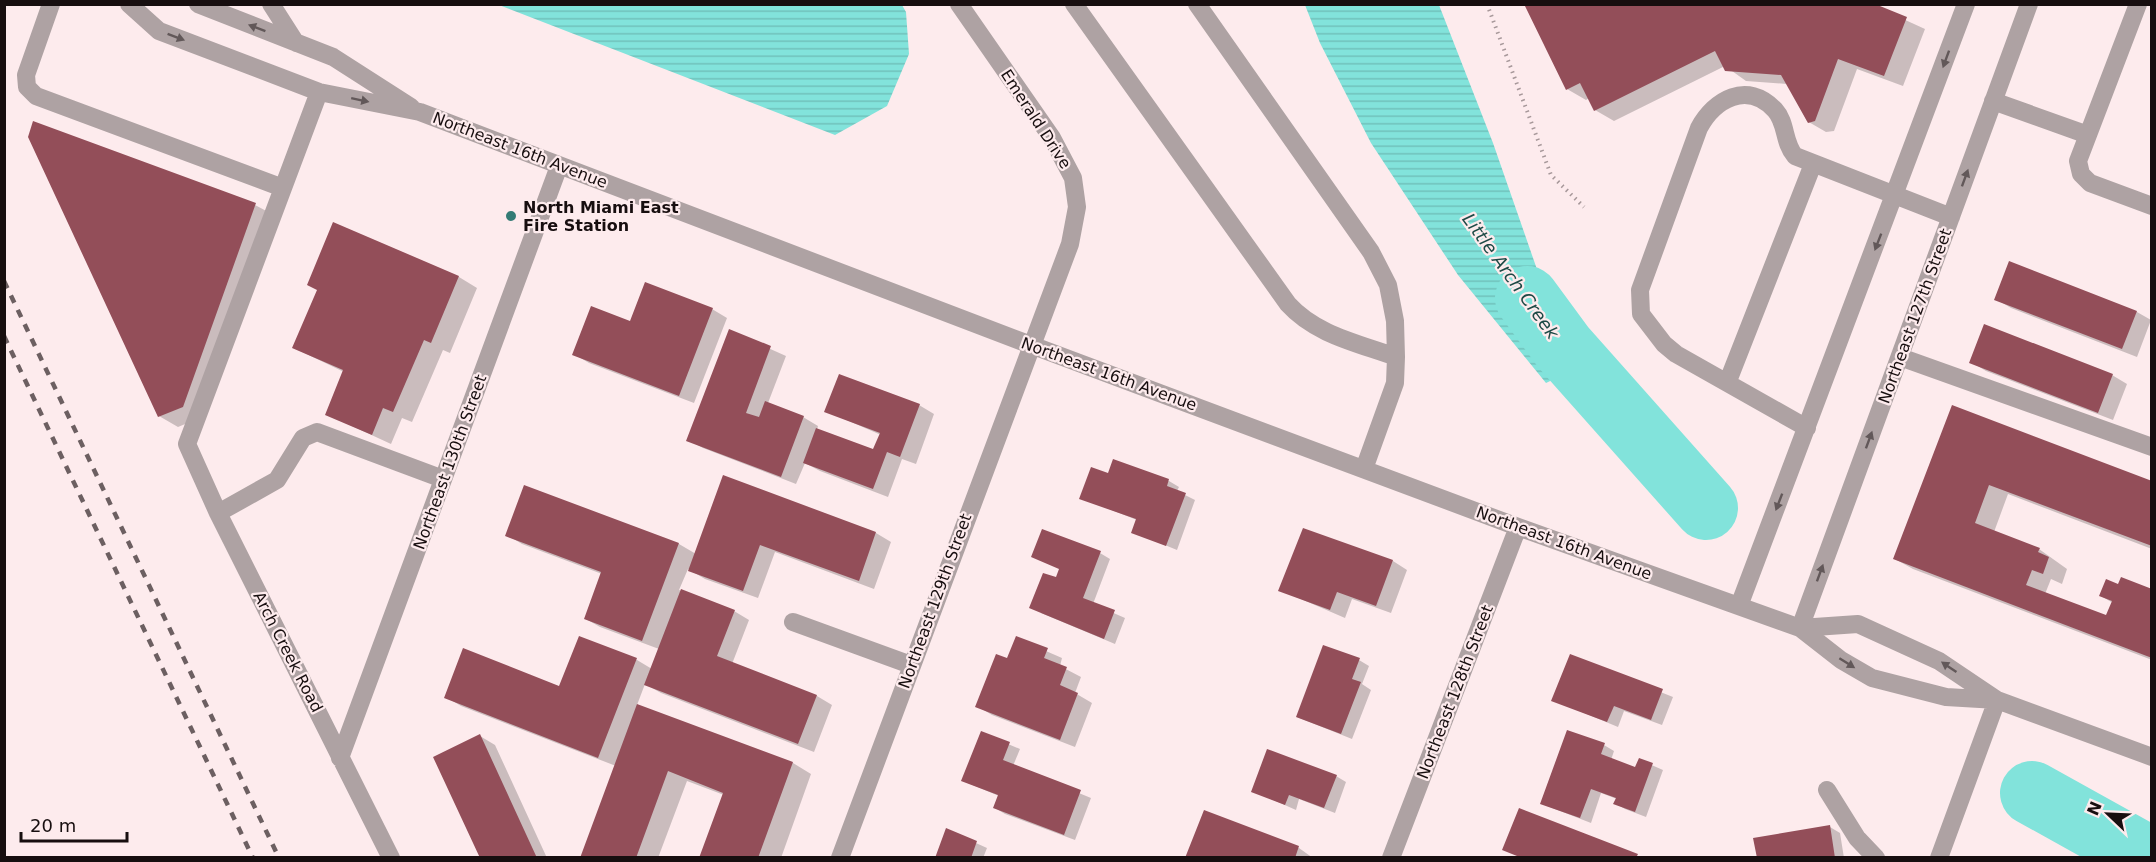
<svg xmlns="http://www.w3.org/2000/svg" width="2156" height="862" font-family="'DejaVu Sans',sans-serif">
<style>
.water{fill:url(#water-rules)}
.shadow{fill:#0003}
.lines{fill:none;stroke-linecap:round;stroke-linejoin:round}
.river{stroke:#82e3db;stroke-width:64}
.building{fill:#934e59}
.path{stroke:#a7989a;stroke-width:4;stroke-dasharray:1.5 4.5;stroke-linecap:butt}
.minor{stroke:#aea2a3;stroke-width:18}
.rail{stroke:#6c5f61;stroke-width:4.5;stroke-dasharray:8 8;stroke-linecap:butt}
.oneway{fill:#625859}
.poi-dot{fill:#337b75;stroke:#fdebed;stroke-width:2}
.labels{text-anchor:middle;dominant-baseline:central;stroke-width:4.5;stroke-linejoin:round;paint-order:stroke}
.street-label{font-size:16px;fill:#170e0f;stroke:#fdebed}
.poi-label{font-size:16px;font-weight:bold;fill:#170e0f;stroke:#fdebed;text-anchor:start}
.water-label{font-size:18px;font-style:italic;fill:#1d4a46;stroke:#fdebed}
</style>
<defs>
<pattern id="water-rules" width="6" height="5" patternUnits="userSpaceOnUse" patternTransform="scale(1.5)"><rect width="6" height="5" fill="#82e3db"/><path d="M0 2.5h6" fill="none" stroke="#70c2bb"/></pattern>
</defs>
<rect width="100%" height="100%" fill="#fdebed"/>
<path class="water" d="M 499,5 L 902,5 L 906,12 L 909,54 L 887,106 L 835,135 Z
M 1305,5 L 1439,5 L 1493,143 L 1540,278 L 1590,362 L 1546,383 L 1458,275 L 1371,143 L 1320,43 Z"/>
<path class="shadow" d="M 1526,4 L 1880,4 L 1879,8 L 1925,29 L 1903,86 L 1857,69 L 1834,131 L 1826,132 L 1807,121 L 1787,84 L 1746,81 L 1725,66 L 1614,121 L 1595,110 L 1589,98 L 1586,100 L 1567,89 Z
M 255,205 L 274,215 L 202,417 L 178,427 L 159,416 Z
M 334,224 L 459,277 L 477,288 L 450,353 L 443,350 L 412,422 L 402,418 L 391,444 L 326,414 L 344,372 L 294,348 L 318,290 Z
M 1996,299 L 2137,312 L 2151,320 L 2137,357 L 2011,308 Z
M 712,309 L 727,318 L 694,403 L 589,363 L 574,354 L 631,323 Z
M 730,331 L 786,356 L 768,403 L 803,417 L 818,426 L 817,430 L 874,451 L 881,435 L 826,411 L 919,405 L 934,414 L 916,464 L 902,459 L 888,497 L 820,471 L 805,463 L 796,484 L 703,448 L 688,440 Z
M 1971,362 L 2112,375 L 2127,384 L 2113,420 L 1986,371 Z
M 1953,407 L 2152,483 L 2152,549 L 2008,494 L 1994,532 L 2039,549 L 2067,569 L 2062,584 L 2051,579 L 2045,594 L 2107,617 L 2113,603 L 2101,596 L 2119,586 L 2152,590 L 2152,660 L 1913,569 L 1895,559 Z
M 1114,461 L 1169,481 L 1179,487 L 1177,491 L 1195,500 L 1177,550 L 1133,532 L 1137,520 L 1081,498 L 1109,475 Z
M 724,477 L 876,533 L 891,542 L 874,589 L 775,552 L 758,598 L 705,579 L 688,569 L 679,590 L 734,611 L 749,620 L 732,664 L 817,696 L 832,705 L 814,752 L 661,693 L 645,684 L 637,705 L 793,763 L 811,774 L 781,858 L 700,858 L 724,795 L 687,781 L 658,858 L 582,858 L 616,766 L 461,706 L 446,697 L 560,688 L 580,638 L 637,660 L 652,669 L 659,649 L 600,627 L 586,619 L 602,574 L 522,544 L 507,535 L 525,487 L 679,544 L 696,554 Z
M 1304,530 L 1393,561 L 1407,570 L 1391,613 L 1352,599 L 1345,618 L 1280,590 Z
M 1100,553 L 1110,559 L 1093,604 L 1125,618 L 1115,644 L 1041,613 L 1061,569 Z
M 1016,638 L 1062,658 L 1060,666 L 1081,677 L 1075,693 L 1092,703 L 1075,747 L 992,715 L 977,706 L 1008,660 Z
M 1570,656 L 1673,697 L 1662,725 L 1624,711 L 1618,727 L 1553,700 Z
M 1359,660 L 1369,666 L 1362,684 L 1371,690 L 1352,739 L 1297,717 Z
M 982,733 L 1020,749 L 1013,766 L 1091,798 L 1075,840 L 1005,814 L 995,808 L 999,796 L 963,781 Z
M 480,736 L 495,745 L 547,858 L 481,858 Z
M 1604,745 L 1614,751 L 1611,760 L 1636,769 L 1640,760 L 1663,770 L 1646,817 L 1625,809 L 1615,803 L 1617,799 L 1601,793 L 1591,823 L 1542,804 Z
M 1336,776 L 1346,782 L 1335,813 L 1299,799 L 1296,810 L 1253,791 Z
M 1204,812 L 1299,848 L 1313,858 L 1187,858 Z
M 1830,827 L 1840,833 L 1844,858 L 1758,858 Z
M 947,830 L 987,848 L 983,858 L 937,858 Z"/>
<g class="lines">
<path class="river" d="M 1527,298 L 1563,347 L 1706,508
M 2032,793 L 2149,858"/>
</g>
<path class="building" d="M 1524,4 L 1875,4 L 1907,17 L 1884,76 L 1838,59 L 1815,121 L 1808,123 L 1781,75 L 1725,71 L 1715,51 L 1594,111 L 1580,83 L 1566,90 Z
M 33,121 L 256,203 L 183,407 L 158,417 L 28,137 Z
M 333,222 L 459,276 L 431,343 L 424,340 L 393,412 L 383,408 L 372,435 L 325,415 L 343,370 L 292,348 L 317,290 L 307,285 Z
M 2009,261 L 2137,311 L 2122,349 L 1994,300 Z
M 645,282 L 713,308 L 679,396 L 572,355 L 591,306 L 630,321 Z
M 1984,324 L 2113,374 L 2098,413 L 1969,363 Z
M 729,329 L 771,346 L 746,413 L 759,417 L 765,401 L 804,416 L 781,477 L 686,441 Z
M 839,374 L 920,404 L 900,457 L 887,452 L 873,489 L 803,463 L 816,428 L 873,449 L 880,433 L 824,412 Z
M 1952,405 L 2152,481 L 2152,546 L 1989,485 L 1975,523 L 2040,548 L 2038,552 L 2049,557 L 2043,574 L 2032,570 L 2026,585 L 2106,615 L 2112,601 L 2099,596 L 2106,579 L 2118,584 L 2121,577 L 2152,589 L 2152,658 L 1893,559 Z
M 1113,459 L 1169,479 L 1167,486 L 1186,493 L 1166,546 L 1131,533 L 1136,519 L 1079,499 L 1091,467 L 1108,473 Z
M 723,475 L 876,532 L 859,581 L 760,545 L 743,591 L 688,571 Z
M 524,485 L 679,543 L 642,641 L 584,619 L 601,572 L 505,536 Z
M 1303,528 L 1393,560 L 1376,606 L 1337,592 L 1330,610 L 1278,591 Z
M 1042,529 L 1101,551 L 1083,598 L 1115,610 L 1104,639 L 1029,608 L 1043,573 L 1056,577 L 1059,569 L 1031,557 Z
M 681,589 L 735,610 L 717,656 L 817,695 L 798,744 L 644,685 Z
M 579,636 L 637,658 L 598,758 L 444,698 L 463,648 L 559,686 Z
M 1016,636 L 1048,648 L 1044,658 L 1067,667 L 1060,685 L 1078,693 L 1060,740 L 975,707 L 996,654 L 1007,658 Z
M 1323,645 L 1360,658 L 1352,679 L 1361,682 L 1341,734 L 1296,717 Z
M 1570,654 L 1663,689 L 1651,720 L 1614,706 L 1607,722 L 1551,701 Z
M 637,704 L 793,762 L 758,858 L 699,858 L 723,793 L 668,771 L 636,858 L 580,858 Z
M 1567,730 L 1605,743 L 1601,754 L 1635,767 L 1639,758 L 1653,763 L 1635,812 L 1613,804 L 1616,798 L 1591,789 L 1580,818 L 1540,804 Z
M 981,731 L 1010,742 L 1003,760 L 1081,790 L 1064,835 L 993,808 L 998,795 L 961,781 Z
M 480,734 L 537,858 L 480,858 L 433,757 Z
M 1267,749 L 1337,775 L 1324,808 L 1289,795 L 1285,805 L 1251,792 Z
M 1519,808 L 1638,854 L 1636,858 L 1522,858 L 1502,850 Z
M 1204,810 L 1299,846 L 1295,858 L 1185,858 Z
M 1830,825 L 1835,858 L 1757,858 L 1753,838 Z
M 946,828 L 977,841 L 971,858 L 935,858 Z"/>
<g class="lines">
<path class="path" d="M 1487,4 L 1551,175 L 1584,207"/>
<path class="minor" d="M 51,4 L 26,75 L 27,87 L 36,96 L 283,188
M 129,4 L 159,31 L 319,92 L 420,112 L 1031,345 L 1518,527 L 1800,628 L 1841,660 L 1872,678 L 1946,697 L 1997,700
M 198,4 L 333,57 L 411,107
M 271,4 L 296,43
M 1074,4 L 1288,304 C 1316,335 1358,343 1396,357
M 1197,4 L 1371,252 L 1388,285 L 1395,321 L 1396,357 L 1395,383 L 1364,469
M 2138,4 L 2078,161 L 2081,174 L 2090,183 L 2152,206
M 319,92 L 187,444 L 218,513 L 391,858
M 1993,101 L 2088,135
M 1900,357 L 2152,447
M 1728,381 L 1813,164
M 1807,428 L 1676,354 L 1664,344 L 1641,314 L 1640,290 L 1699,128 C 1714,100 1747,80 1775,110 C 1787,123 1783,142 1795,156 L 1951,217
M 218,513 L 277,480 L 303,438 L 317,432 L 443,479
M 1739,606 L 1966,4
M 793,622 L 911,665
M 1800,628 L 2029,4
M 1800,628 L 1858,624 L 1939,661 L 1997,700 L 2152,757
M 340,758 L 559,166
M 1827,790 L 1857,838 L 1876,858
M 840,858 L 1070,244 L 1077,207 L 1073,178 L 1052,138 L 959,4
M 1391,858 L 1518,527
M 1939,858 L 1997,700"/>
<path class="rail" d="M 4,281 L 279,858
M 4,336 L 253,858"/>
</g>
<defs><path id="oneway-solid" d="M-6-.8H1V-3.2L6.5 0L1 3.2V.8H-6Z" transform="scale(1.5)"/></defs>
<g class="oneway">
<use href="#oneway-solid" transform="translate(257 28) rotate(-159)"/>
<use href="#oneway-solid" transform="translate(176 37) rotate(21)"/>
<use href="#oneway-solid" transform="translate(1946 59) rotate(110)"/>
<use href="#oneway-solid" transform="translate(360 100) rotate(12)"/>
<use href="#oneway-solid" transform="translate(1965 178) rotate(-70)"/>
<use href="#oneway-solid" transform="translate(1878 242) rotate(111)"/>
<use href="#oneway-solid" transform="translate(1869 440) rotate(-70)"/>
<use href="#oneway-solid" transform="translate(1779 502) rotate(111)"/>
<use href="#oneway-solid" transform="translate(1820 573) rotate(-70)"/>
<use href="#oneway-solid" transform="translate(1847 663) rotate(32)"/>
<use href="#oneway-solid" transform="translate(1949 667) rotate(-146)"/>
</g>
<circle class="poi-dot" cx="511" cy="216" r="6"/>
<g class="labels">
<g class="street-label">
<text transform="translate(1036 119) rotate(57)">Emerald Drive</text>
<text transform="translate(520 150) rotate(21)">Northeast 16th Avenue</text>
<text transform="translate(1915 316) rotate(-70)">Northeast 127th Street</text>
<text transform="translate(1109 374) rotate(20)">Northeast 16th Avenue</text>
<text transform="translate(450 462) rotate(-70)">Northeast 130th Street</text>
<text transform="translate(1564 543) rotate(20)">Northeast 16th Avenue</text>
<text transform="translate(935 601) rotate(-70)">Northeast 129th Street</text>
<text transform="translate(288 652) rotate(63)">Arch Creek Road</text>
<text transform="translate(1455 692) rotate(-69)">Northeast 128th Street</text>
</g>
<g class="poi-label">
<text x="523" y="207">North Miami East<tspan x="523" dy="18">Fire Station</tspan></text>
</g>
<g class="water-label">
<text transform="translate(1511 276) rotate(54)">Little Arch Creek</text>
</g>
</g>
<rect width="2156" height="862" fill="none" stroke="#170e0f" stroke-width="12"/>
<g transform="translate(2108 814) rotate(293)" stroke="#fdebed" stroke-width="4.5" paint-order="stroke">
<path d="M0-4.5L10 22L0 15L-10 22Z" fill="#170e0f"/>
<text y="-9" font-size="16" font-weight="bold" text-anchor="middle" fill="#170e0f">N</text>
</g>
<path d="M21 832v9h106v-9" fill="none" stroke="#170e0f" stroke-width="3"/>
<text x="30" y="832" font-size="18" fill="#170e0f" stroke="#fdebed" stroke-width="4.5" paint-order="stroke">20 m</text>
</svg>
